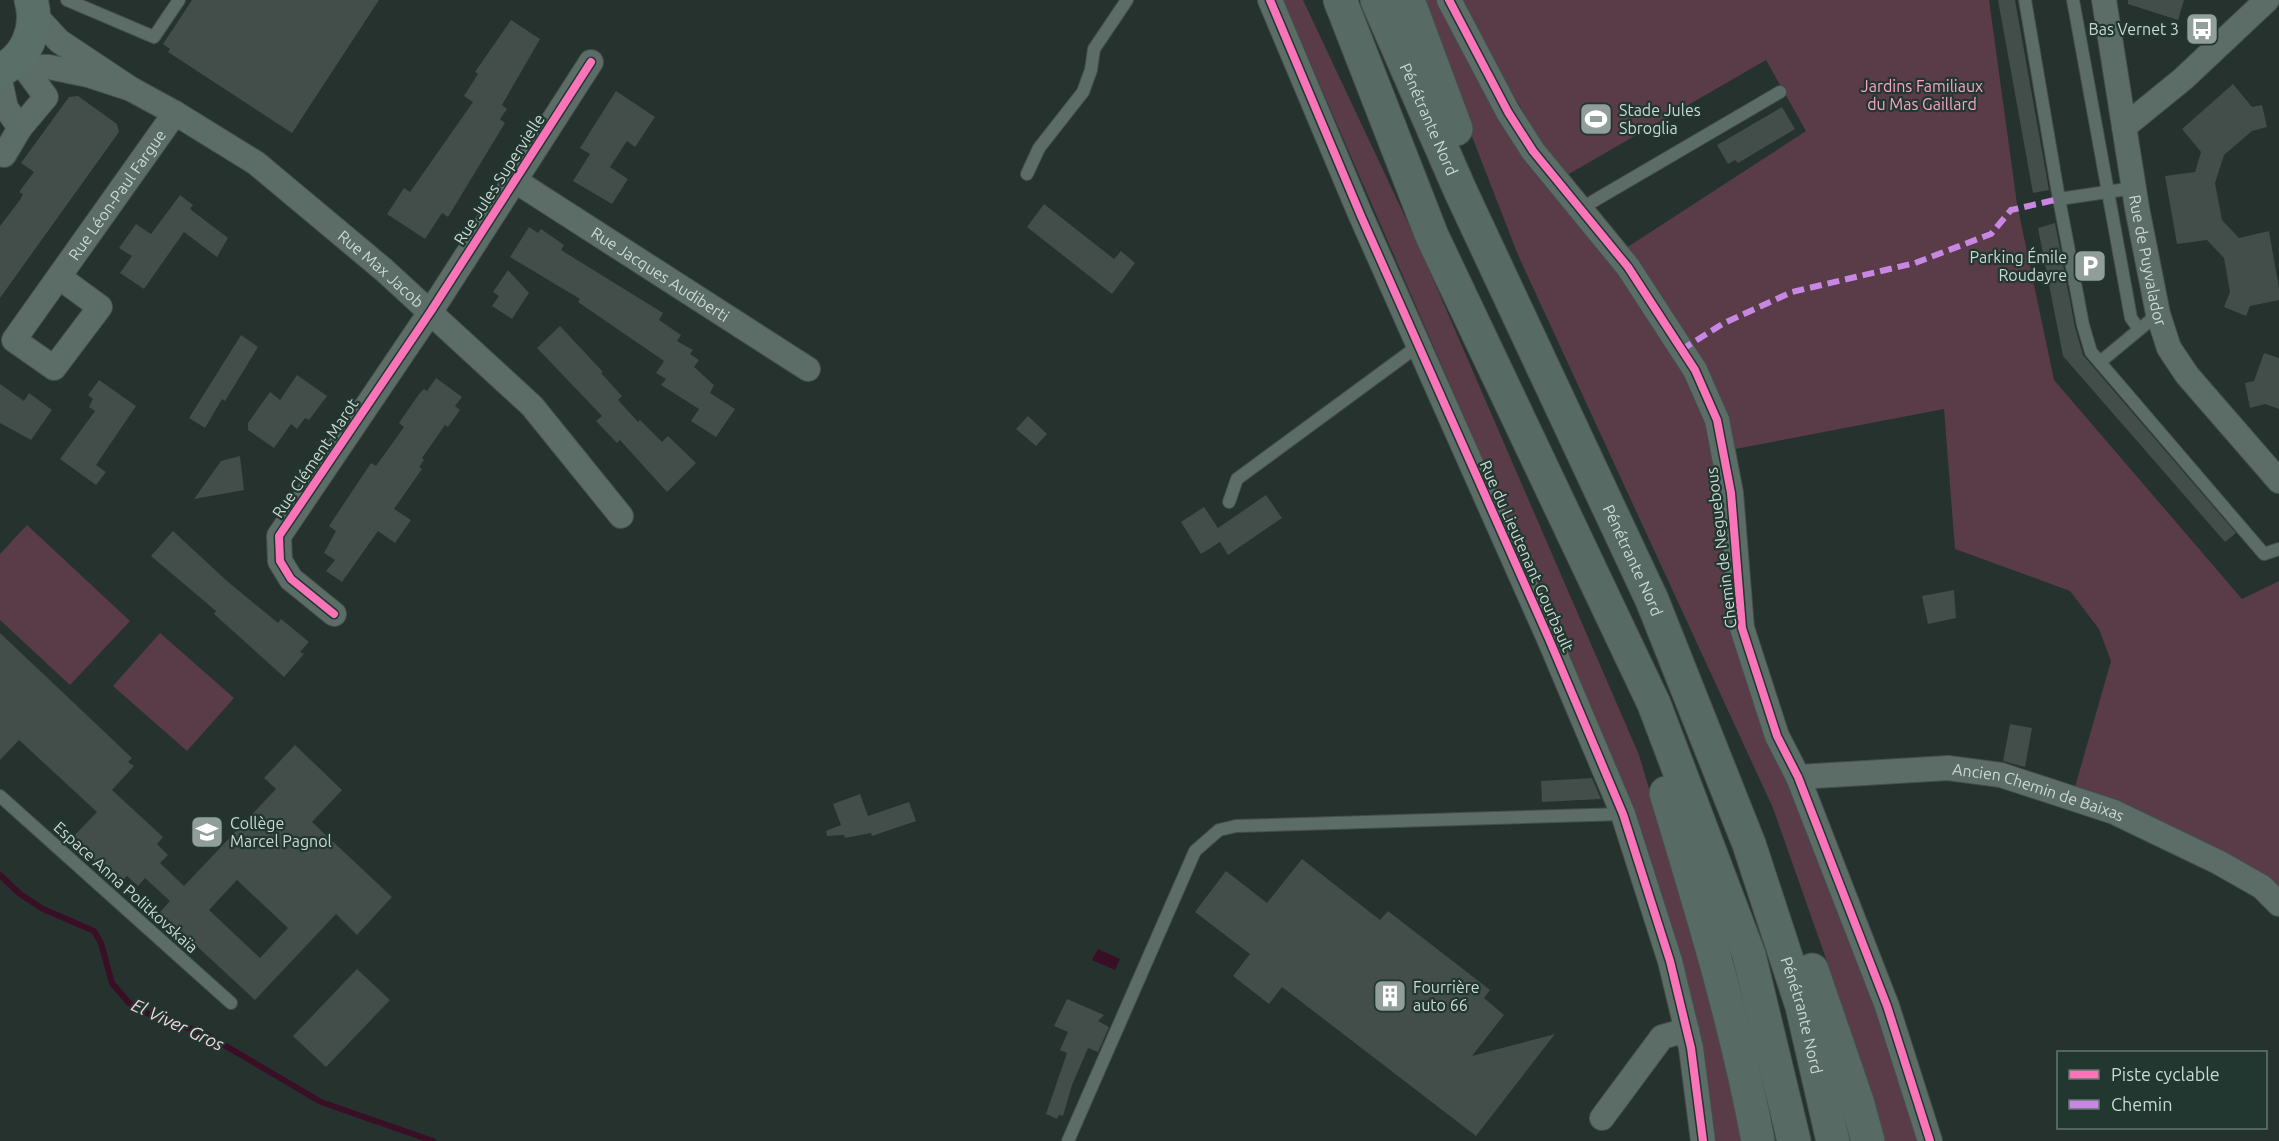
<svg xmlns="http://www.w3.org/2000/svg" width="2279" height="1141" font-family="Ubuntu,sans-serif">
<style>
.green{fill:#593c48}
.water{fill:#390f25}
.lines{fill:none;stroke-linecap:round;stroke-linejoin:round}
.stream{stroke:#390f25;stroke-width:6}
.building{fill:#434d4a;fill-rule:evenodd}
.lane-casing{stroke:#454f4b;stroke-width:14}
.street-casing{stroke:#454f4b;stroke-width:26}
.secondary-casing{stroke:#454f4b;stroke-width:35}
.highway-casing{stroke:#454f4b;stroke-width:35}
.lane{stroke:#5c6d67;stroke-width:12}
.street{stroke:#5c6d67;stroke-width:24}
.secondary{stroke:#5b6f69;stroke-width:33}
.highway{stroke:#576a64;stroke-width:33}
.quiet{stroke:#c787e3;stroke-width:6;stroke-dasharray:12 6;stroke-linecap:butt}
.cycleway-casing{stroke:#21372f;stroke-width:11}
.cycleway{stroke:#fb73b8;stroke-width:8}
.labels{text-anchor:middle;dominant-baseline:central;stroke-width:4.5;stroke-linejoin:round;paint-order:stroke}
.poi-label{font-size:16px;fill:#cbd8d3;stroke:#21372f;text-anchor:start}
.park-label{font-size:16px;fill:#f9a5c8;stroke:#21372f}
.street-label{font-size:16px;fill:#cbd8d3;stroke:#21372f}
.water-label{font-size:18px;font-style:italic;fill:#f6d3e0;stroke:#21372f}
</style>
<rect width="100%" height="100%" fill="#26322e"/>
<path class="green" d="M 1283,0 L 1303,0 L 1417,242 L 1639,755 L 1706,980 L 1743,1141 L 1715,1141 L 1703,1046 L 1682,958 L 1635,810 Z
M 1419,0 L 1438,0 L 1687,374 L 1708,423 L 1790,781 L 1878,1008 L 1920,1141 L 1885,1141 L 1831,973 L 1773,808 L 1518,255 Z
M 1458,0 L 1989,0 L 2017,204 L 2054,380 L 2242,599 L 2279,581 L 2279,889 L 2075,787 L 2111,661 L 2099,629 L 2070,591 L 1955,549 L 1944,409 L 1730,450 L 1623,250 L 1806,131 L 1766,60 L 1562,178 Z
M 27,525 L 130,621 L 70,685 L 0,620 L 0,554 Z
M 160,633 L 234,698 L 187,751 L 113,686 Z"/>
<path class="water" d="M 1098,949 L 1120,959 L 1115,970 L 1092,960 Z"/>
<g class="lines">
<path class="stream" d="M 0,875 L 20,894 L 43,909 L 94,931 L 101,943 L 112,983 L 129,1003 L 142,1011 L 207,1035 L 321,1102 L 433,1141"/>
</g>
<path class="building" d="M 192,0 L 379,0 L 292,133 L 168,52 L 170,49 L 163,44 Z
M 1998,0 L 2015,0 L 2049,190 L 2033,193 Z
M 2128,0 L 2184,0 L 2178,20 L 2128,4 Z
M 511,20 L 540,39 L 502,105 L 507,109 L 500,119 L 505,123 L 448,217 L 442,213 L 425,239 L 387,214 L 404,188 L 410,192 L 473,102 L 464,96 L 478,74 L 475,72 Z
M 2233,84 L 2252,107 L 2262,105 L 2267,127 L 2252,131 L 2224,155 L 2215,183 L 2222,220 L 2239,238 L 2269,231 L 2279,288 L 2279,300 L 2250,306 L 2246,316 L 2224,307 L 2230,292 L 2224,258 L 2207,240 L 2177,244 L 2165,176 L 2195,172 L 2201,152 L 2182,129 Z
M 616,91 L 655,117 L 635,147 L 627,141 L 610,167 L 628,179 L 612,204 L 573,181 L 590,154 L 580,148 Z
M 78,96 L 117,124 L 119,132 L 0,298 L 0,226 L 20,200 L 23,194 L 19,192 L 34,172 L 21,163 L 69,97 Z
M 1782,107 L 1795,129 L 1738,163 L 1735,160 L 1728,164 L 1717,145 Z
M 180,195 L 193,205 L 190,209 L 228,238 L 217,257 L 184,232 L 144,289 L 120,273 L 132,256 L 119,248 L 136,224 L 151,234 Z
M 1044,204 L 1114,259 L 1121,251 L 1135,263 L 1112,294 L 1027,227 Z
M 2055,223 L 2075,327 L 2083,355 L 2236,533 L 2225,542 L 2063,356 L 2038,228 Z
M 529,227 L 538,233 L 541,229 L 564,245 L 561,250 L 663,313 L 659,320 L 681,335 L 677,341 L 693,350 L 690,354 L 699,360 L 694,367 L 714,385 L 710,393 L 735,409 L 716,437 L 691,421 L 699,409 L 661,385 L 666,379 L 656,373 L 664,361 L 578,302 L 580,299 L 510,257 Z
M 508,270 L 529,293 L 512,319 L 492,306 L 499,296 L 493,292 Z
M 560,326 L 603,372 L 601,373 L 622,396 L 618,400 L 638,422 L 640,420 L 662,442 L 668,436 L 696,463 L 667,492 L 620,440 L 617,443 L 596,421 L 602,416 L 537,348 Z
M 241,335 L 258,347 L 225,401 L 222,399 L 205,428 L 189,418 Z
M 2264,353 L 2279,358 L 2279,409 L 2265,404 L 2250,408 L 2245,383 L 2254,381 Z
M 297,375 L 327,396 L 309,420 L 305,418 L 297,429 L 291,424 L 274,448 L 248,430 L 248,423 L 270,392 L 280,400 Z
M 436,378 L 462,397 L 455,406 L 460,410 L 448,427 L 445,425 L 422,458 L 424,460 L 419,467 L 422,469 L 394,509 L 411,520 L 395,543 L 378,531 L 342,582 L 326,571 L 335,560 L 324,553 L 336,531 L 329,526 L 371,463 L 376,466 L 399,434 L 404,427 L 399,423 L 419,394 L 424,389 L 427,391 Z
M 99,380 L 136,406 L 96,465 L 106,472 L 96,485 L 60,459 L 95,411 L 89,407 L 93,399 L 88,395 Z
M 0,384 L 24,401 L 29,393 L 52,410 L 31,440 L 0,423 Z
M 1028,416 L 1047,434 L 1036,446 L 1016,429 Z
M 240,456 L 244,490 L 194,499 L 221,461 Z
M 1266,495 L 1282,518 L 1228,555 L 1220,542 L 1201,554 L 1181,522 L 1204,507 L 1218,528 Z
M 173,531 L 227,581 L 278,623 L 281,619 L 309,642 L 300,652 L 304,654 L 284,677 L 214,614 L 216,611 L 151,556 Z
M 1954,590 L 1956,618 L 1928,624 L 1922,596 Z
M 0,633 L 132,758 L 128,762 L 134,766 L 112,790 L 163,837 L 157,844 L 168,855 L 160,863 L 184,886 L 276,789 L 264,778 L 295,745 L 342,790 L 312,822 L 392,897 L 357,935 L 336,914 L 255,1000 L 160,912 L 170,901 L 145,878 L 138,886 L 127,876 L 119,884 L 71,839 L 97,812 L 19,740 L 0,760 ZM 237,880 L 288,928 L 260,958 L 209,910 Z
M 2010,724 L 2032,728 L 2025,767 L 2003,761 Z
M 1592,778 L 1601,799 L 1542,802 L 1541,781 Z
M 860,794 L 868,816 L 909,802 L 916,821 L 872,836 L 871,833 L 845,838 L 844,835 L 827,836 L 826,831 L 841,825 L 833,804 Z
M 1302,859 L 1380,920 L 1388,911 L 1490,990 L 1484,998 L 1504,1015 L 1472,1056 L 1555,1034 L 1476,1136 L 1282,987 L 1269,1004 L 1233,976 L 1250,954 L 1195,912 L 1226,871 L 1267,903 Z
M 357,969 L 390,1000 L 326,1067 L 293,1036 Z
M 1067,999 L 1104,1015 L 1098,1021 L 1109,1027 L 1098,1052 L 1088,1048 L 1072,1085 L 1063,1116 L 1059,1115 L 1057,1119 L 1046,1114 L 1067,1053 L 1060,1050 L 1068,1032 L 1054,1026 Z"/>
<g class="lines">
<defs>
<path id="lane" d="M 67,0 L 154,37 L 179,0
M 2025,0 L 2059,199 L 2083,325 L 2091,352 L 2264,554 L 2279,549
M 2073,0 L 2131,318 L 2139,329
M 1027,174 L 1039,148 L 1083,92 L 1091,70 L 1094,49 L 1127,0
M 2059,199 L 2134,188
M 1580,209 L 1780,92
M 2100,362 L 2158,314
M 1229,502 L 1237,479 L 1418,346
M 0,796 L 231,1003
M 1068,1141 L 1195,851 L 1219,830 L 1236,826 L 1623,814"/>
<g id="street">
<path d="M 1270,0 L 1361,216 L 1549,639 L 1623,814 L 1670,961 L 1691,1048 L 1703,1141"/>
<path d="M 1449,0 L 1508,112 L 1533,151 L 1628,267 L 1695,370 L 1717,420 L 1731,493 L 1742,628 L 1777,736 L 1798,777 L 1887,1006 L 1930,1141"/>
<path id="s1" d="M 2104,0 L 2137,208 L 2158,314 L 2169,348 L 2187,375 L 2279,481"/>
<path d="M 6,67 L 49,67 L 88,75 L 131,89 L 59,41 L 34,14"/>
<path d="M 0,80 L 6,108 L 20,128"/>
<path id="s2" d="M 131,89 L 175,113 L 256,163 L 384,270 L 532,406 L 621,516"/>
<path d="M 2124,127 L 2183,79 L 2267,0"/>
<path d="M 0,154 L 4,155 L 20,128 L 46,97 L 24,67"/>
<path id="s3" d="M 514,180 L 808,369"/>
<path id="s4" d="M 59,277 L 100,307 L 54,368 L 14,340 L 175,113"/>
<path d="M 334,614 L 291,579 L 280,561 L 279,536 L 431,311 L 591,62"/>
<path id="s5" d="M 1798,777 L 1948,768 L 2001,775 L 2114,812 L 2218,862 L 2262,887 L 2279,904"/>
<path d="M 1602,1118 L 1662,1037 L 1687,1030"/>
</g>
<path id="secondary" d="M 0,70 C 27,59 39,27 31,0"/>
<g id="highway">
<path d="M 1340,0 L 1432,236 L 1654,704 L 1749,955 L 1794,1141"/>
<path id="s6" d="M 1377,0 L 1460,190 L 1652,600 L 1749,844 L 1802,1006 L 1833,1141"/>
<path d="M 1408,0 L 1456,129"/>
<path d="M 1666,793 C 1701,908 1736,1023 1758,1141"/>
<path d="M 1812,970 L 1857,1101 L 1868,1141"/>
</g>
</defs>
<use href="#lane" class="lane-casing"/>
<use href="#street" class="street-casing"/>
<use href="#secondary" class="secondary-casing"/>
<use href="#highway" class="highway-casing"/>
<use href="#lane" class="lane"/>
<use href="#street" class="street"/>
<use href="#secondary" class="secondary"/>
<use href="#highway" class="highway"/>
<path class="quiet" d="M 1681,350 L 1724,323 L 1792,292 L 1915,263 L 1991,234 L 2011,210 L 2059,199"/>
<defs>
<path id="cycleway" d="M 1270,0 L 1361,216 L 1549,639 L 1623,814 L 1670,961 L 1691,1048 L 1703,1141
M 1449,0 L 1508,112 L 1533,151 L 1628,267 L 1695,370 L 1717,420 L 1731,493 L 1742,628 L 1777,736 L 1798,777 L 1887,1006 L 1930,1141
M 334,614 L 291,579 L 280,561 L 279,536 L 431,311 L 591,62"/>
</defs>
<use href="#cycleway" class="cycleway-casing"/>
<use href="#cycleway" class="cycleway"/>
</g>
<defs>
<symbol id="bus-square" viewBox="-11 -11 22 22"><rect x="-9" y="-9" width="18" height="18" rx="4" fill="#919e99" stroke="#21372f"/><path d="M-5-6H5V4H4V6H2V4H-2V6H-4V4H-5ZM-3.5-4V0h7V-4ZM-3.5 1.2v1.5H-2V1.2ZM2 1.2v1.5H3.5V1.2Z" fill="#fff"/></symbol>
<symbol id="stadium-square" viewBox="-11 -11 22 22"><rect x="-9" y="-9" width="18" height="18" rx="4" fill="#919e99" stroke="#21372f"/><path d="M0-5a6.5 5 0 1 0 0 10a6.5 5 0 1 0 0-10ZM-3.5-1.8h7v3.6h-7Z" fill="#fff"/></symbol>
<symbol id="parking-square" viewBox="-11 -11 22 22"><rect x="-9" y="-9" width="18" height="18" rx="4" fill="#919e99" stroke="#21372f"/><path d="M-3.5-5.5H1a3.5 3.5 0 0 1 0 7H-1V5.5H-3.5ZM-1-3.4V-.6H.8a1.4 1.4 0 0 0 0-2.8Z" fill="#fff"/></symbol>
<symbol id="school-square" viewBox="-11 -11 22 22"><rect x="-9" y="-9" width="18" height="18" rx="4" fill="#919e99" stroke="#21372f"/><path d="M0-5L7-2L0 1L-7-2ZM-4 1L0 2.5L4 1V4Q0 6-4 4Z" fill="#fff"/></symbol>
<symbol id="building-square" viewBox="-11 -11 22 22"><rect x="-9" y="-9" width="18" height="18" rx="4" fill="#919e99" stroke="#21372f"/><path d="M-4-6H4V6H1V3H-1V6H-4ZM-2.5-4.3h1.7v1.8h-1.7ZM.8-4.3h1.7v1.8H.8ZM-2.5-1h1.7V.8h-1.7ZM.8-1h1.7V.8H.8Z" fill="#fff"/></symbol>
</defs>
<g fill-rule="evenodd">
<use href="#bus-square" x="2183" y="10" width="38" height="38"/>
<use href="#stadium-square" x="1577" y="100" width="38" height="38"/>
<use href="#parking-square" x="2071" y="247" width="38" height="38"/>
<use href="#school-square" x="188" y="813" width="38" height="38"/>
<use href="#building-square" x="1371" y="977" width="38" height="38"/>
</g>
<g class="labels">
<g class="poi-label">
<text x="2179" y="29" text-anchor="end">Bas Vernet 3</text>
<text x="1619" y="110">Stade Jules<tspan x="1619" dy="18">Sbroglia</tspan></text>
<text x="2067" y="257" text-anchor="end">Parking Émile<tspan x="2067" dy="18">Roudayre</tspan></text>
<text x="230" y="823">Collège<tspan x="230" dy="18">Marcel Pagnol</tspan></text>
<text x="1413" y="987">Fourrière<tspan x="1413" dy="18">auto 66</tspan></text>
</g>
<g class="park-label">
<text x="1922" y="86">Jardins Familiaux<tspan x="1922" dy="18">du Mas Gaillard</tspan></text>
</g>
<g class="street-label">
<text stroke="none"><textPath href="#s6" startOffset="130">Pénétrante Nord</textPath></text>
<text transform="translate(499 179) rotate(-57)">Rue Jules Supervielle</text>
<text stroke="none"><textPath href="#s4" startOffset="354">Rue Léon-Paul Fargue</textPath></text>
<text stroke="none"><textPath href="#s1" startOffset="264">Rue de Puyvalador</textPath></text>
<text stroke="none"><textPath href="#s2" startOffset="309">Rue Max Jacob</textPath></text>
<text stroke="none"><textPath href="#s3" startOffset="174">Rue Jacques Audiberti</textPath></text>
<text transform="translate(315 458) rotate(-56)">Rue Clément Marot</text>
<text transform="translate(1721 548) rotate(-97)">Chemin de Neguebous</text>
<text transform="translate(1527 556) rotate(66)">Rue du Lieutenant Gourbault</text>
<text stroke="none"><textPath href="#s6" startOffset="616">Pénétrante Nord</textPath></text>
<text stroke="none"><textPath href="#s5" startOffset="244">Ancien Chemin de Baixas</textPath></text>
<text transform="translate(126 887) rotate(42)">Espace Anna Politkovskaïa</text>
<text stroke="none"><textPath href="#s6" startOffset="1102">Pénétrante Nord</textPath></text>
</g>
<g class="water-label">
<text transform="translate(178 1024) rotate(25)">El Viver Gros</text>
</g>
</g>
<rect x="2057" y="1051" width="210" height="78" fill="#21372f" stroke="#657771" stroke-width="1.5"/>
<rect x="2069" y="1070" width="30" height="9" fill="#fb73b8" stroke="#657771" stroke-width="1.5"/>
<text x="2111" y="1081" font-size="18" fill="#cbd8d3">Piste cyclable</text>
<rect x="2069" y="1100" width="30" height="9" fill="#c787e3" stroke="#657771" stroke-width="1.5"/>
<text x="2111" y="1111" font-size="18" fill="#cbd8d3">Chemin</text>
</svg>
